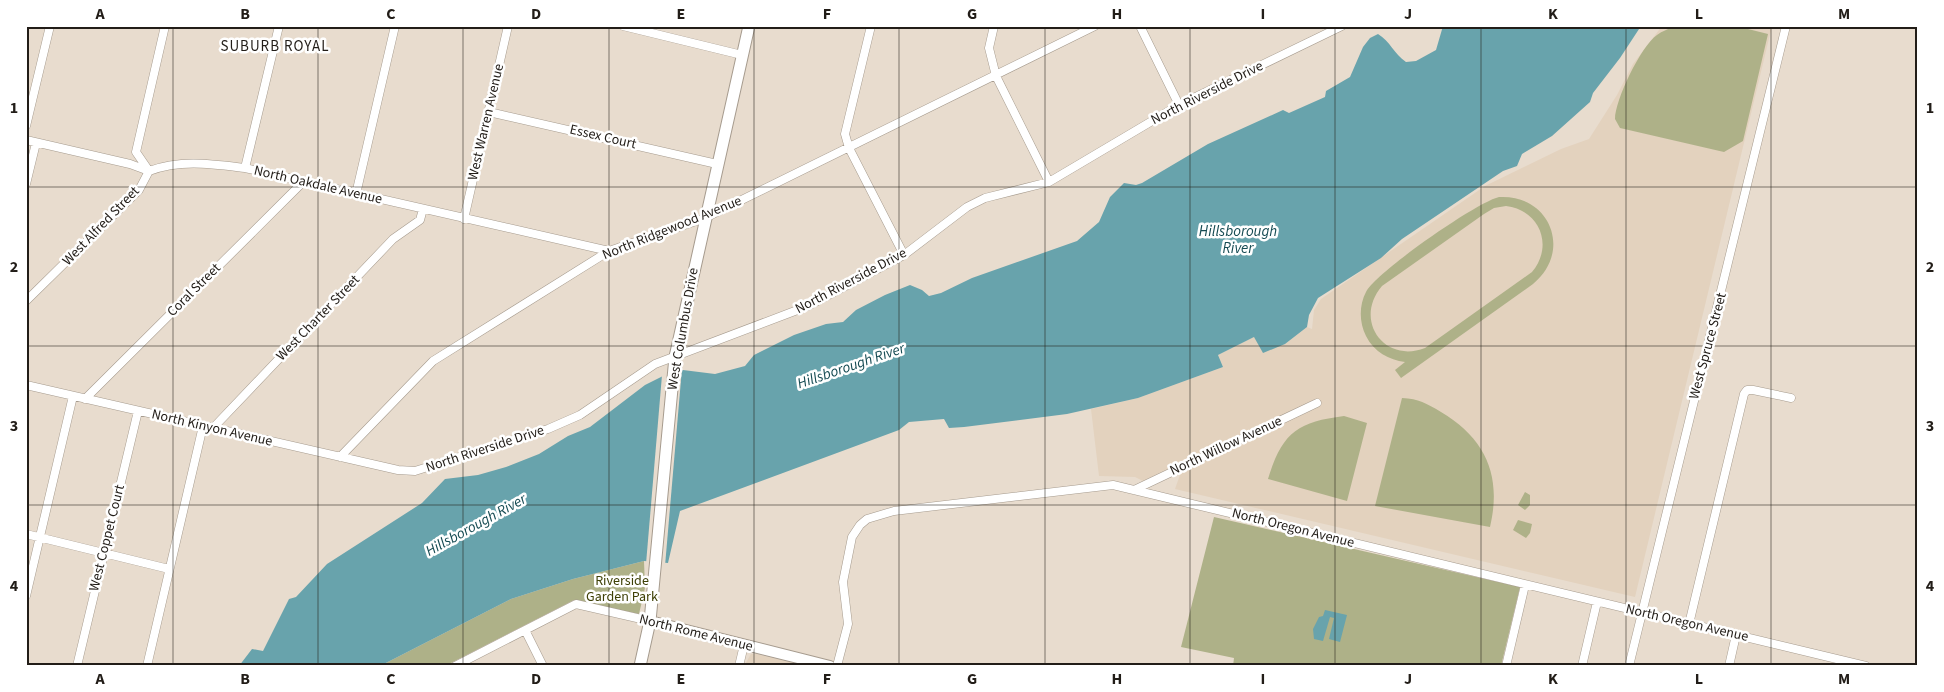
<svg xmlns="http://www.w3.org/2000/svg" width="1944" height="692" font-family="'Source Sans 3',sans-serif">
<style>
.built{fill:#e3d2be}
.green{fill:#aeb188;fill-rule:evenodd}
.water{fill:#68a3ac}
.pier{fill:#e8dcce}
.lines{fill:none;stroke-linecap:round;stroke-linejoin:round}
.minor-casing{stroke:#a69b8e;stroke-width:9}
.tertiary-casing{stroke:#a69b8e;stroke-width:12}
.secondary-casing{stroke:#a69b8e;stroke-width:13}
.minor{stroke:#fff;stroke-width:8}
.tertiary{stroke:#fff;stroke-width:10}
.secondary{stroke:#fff;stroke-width:11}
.grid{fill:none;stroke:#221d18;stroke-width:1;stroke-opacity:0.55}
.labels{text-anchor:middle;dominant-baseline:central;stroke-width:5;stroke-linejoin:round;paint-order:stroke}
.street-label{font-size:14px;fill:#221d18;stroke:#fff}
.park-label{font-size:14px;fill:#3e4006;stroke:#fff}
.neighbourhood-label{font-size:15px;letter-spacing:1px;fill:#221d18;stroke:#fff}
.water-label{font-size:15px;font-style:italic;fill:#164b53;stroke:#fff}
.neatline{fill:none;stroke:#221d18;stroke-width:2}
.grid-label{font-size:16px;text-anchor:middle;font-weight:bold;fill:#221d18}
</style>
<rect width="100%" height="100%" fill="#e8dcce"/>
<path class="built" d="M 1662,26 L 1772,26 L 1635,597 L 1175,489 L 1181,472 L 1320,406 L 1318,400 L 1143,481 L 1135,477 L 1099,476 L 1091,409 L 1138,398 L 1223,367 L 1218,355 L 1254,337 L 1285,344 L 1307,327 L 1312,329 L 1314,310 L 1321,299 L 1485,186 L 1561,149 L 1589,139 L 1617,95 L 1633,64 Z
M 751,654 L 756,654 L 807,666 L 744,666 Z"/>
<path class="green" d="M 1674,26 L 1736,26 L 1768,34 L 1743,141 L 1724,152 L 1620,128 L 1615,119 C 1615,100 1641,46 1657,35 C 1662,31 1669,29 1674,26 Z
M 1499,197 C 1550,194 1573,251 1533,284 L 1401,378 L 1395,370 L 1405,362 C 1389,360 1374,352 1366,336 C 1359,322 1359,305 1366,292 C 1376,272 1477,202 1499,197 ZM 1506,206 C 1540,210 1554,246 1532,272 L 1425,348 C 1384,364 1353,320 1382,286 L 1484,214 L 1494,208 Z
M 1402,398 C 1419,399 1426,403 1441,412 C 1486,439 1502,476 1490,527 L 1375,506 Z
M 1344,416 L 1367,423 L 1347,501 L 1268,479 C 1282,433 1297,422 1344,416 Z
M 1525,492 L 1530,495 L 1530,505 L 1525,510 L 1518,505 Z
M 1214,517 L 1520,587 L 1501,666 L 1233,666 L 1234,658 L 1181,647 Z
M 1518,520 L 1532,524 L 1530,533 L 1526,538 L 1513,530 Z
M 644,561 L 645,588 L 639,614 L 574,600 L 445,666 L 380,666 L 511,599 L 573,579 Z"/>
<path class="water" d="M 1443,26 L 1641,26 L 1620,58 L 1593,93 L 1590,102 L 1552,136 L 1522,154 L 1517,166 L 1503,171 L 1402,239 L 1381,258 L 1318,298 L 1309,315 L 1307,327 L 1285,344 L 1263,353 L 1254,337 L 1218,355 L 1223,367 L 1138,398 L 1067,414 L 964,427 L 949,428 L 944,419 L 909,422 L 899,430 L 680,511 L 668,563 L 644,561 L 573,579 L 511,599 L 380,666 L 239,666 L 252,649 L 263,651 L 289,599 L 296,597 L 327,564 L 422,503 L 445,479 L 478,475 L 506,467 L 539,454 L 568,436 L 590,427 L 645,385 L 663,376 L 683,370 L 715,374 L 745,366 L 754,355 L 794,335 L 826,324 L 843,322 L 856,310 L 885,295 L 910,285 L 922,290 L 929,296 L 941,293 L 972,278 L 1077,241 L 1099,222 L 1110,197 L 1124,183 L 1136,185 L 1142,183 L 1208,144 L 1283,110 L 1289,113 L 1325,97 L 1326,91 L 1350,77 L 1363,47 L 1370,38 L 1378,34 C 1390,41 1394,54 1406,62 L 1416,61 L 1436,50 Z
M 1325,610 L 1347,615 L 1340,642 L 1329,639 L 1334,618 L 1330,617 L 1323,641 L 1314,639 L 1313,629 L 1319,617 L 1323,616 Z"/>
<path class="pier" d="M 682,368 L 665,566 L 646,564 L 662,375 Z"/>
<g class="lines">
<defs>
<path id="minor" d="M 623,26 L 742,55
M 871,26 L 845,134 L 849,148 L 904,255
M 994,26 L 989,48 L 996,76 L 1049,182
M 1140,26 L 1179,105
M 489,112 L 717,164
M 26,126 L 50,26
M 26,140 L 130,164 L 149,171 C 181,159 212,164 245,168 L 609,251
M 245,168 L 279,26
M 26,184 L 36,143
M 356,194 L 395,26
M 464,219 L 508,26
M 26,301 L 139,190 L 149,171 L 136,152 L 165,26
M 26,385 L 398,470 L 415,471 L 548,429 L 580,415 L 655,364 L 808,306 L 904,255 L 967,207 L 985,198 L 1049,182 L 1179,105 L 1342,26
M 85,399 L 303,182
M 213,428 L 393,239 L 420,220 L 423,209
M 340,457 L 433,361 L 609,251 L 705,218 L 1095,26
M 1134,490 L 1317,403
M 26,534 L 169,569
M 26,596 L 73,396
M 1689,624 L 1744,394 L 1747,390 L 1753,390 L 1791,398
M 525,630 L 543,666
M 77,666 L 138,411
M 147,666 L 203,426
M 455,666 L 576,604 L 650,621
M 739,666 L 744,645
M 837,666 L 848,624 L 843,582 L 852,537 L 860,525 L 867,519 L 894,511 L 1113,485 L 1866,666
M 1506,666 L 1525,585
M 1582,666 L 1597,602
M 1629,666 L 1786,26
M 1729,666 L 1736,635"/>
<path id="tertiary" d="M 650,621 L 830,666"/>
<path id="secondary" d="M 640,666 L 650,621 L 675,357 L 749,26"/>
</defs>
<use href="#minor" class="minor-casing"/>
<use href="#tertiary" class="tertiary-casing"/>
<use href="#secondary" class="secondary-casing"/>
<use href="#minor" class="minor"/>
<use href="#tertiary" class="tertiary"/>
<use href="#secondary" class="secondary"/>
</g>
<path class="grid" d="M 173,26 L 173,666M 318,26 L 318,666M 463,26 L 463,666M 609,26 L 609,666M 754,26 L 754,666M 899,26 L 899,666M 1045,26 L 1045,666M 1190,26 L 1190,666M 1335,26 L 1335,666M 1481,26 L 1481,666M 1626,26 L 1626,666M 1771,26 L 1771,666M 26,187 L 1918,187M 26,346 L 1918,346M 26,505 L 1918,505"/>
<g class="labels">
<g class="street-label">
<text transform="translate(1207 93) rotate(-27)">North Riverside Drive</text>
<text transform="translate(486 122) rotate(-77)">West Warren Avenue</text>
<text transform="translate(603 137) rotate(13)">Essex Court</text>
<text transform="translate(318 185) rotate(13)">North Oakdale Avenue</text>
<text transform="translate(101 226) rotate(-46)">West Alfred Street</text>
<text transform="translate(672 228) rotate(-22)">North Ridgewood Avenue</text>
<text transform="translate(851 281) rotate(-28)">North Riverside Drive</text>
<text transform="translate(194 290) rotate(-45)">Coral Street</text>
<text transform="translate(318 318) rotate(-46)">West Charter Street</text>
<text transform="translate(683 329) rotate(-80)">West Columbus Drive</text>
<text transform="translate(1708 346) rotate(-75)">West Spruce Street</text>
<text transform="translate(212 428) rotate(13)">North Kinyon Avenue</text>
<text transform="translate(1226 446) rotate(-25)">North Willow Avenue</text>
<text transform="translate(485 449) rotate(-18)">North Riverside Drive</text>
<text transform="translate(1293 528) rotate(14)">North Oregon Avenue</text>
<text transform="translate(107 538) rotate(-76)">West Coppet Court</text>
<text transform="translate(1687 623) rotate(13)">North Oregon Avenue</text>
<text transform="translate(696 633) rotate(14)">North Rome Avenue</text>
</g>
<g class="park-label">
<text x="622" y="581">Riverside<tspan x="622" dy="16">Garden Park</tspan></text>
</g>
<g class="neighbourhood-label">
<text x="275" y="46">SUBURB ROYAL</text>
</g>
<g class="water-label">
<text x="1238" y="231">Hillsborough<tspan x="1238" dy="17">River</tspan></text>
<text transform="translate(851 366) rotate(-19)">Hillsborough River</text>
<text transform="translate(476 525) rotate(-29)">Hillsborough River</text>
</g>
</g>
<rect width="1944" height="692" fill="none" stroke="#ffffff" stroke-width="55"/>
<rect x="28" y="28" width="1888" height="636" class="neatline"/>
<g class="grid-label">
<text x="100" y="19">A</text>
<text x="245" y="19">B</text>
<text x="391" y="19">C</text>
<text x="536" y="19">D</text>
<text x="681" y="19">E</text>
<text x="827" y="19">F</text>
<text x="972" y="19">G</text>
<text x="1117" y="19">H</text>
<text x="1263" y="19">I</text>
<text x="1408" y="19">J</text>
<text x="1553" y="19">K</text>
<text x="1699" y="19">L</text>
<text x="1844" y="19">M</text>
<text x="14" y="113">1</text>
<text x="1930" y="113">1</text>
<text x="14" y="272">2</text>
<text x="1930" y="272">2</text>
<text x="14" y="431">3</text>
<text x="1930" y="431">3</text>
<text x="14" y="591">4</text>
<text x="1930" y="591">4</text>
<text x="100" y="684">A</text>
<text x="245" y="684">B</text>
<text x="391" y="684">C</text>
<text x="536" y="684">D</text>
<text x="681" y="684">E</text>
<text x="827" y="684">F</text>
<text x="972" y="684">G</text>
<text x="1117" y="684">H</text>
<text x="1263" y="684">I</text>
<text x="1408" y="684">J</text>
<text x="1553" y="684">K</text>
<text x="1699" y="684">L</text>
<text x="1844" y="684">M</text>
</g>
</svg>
